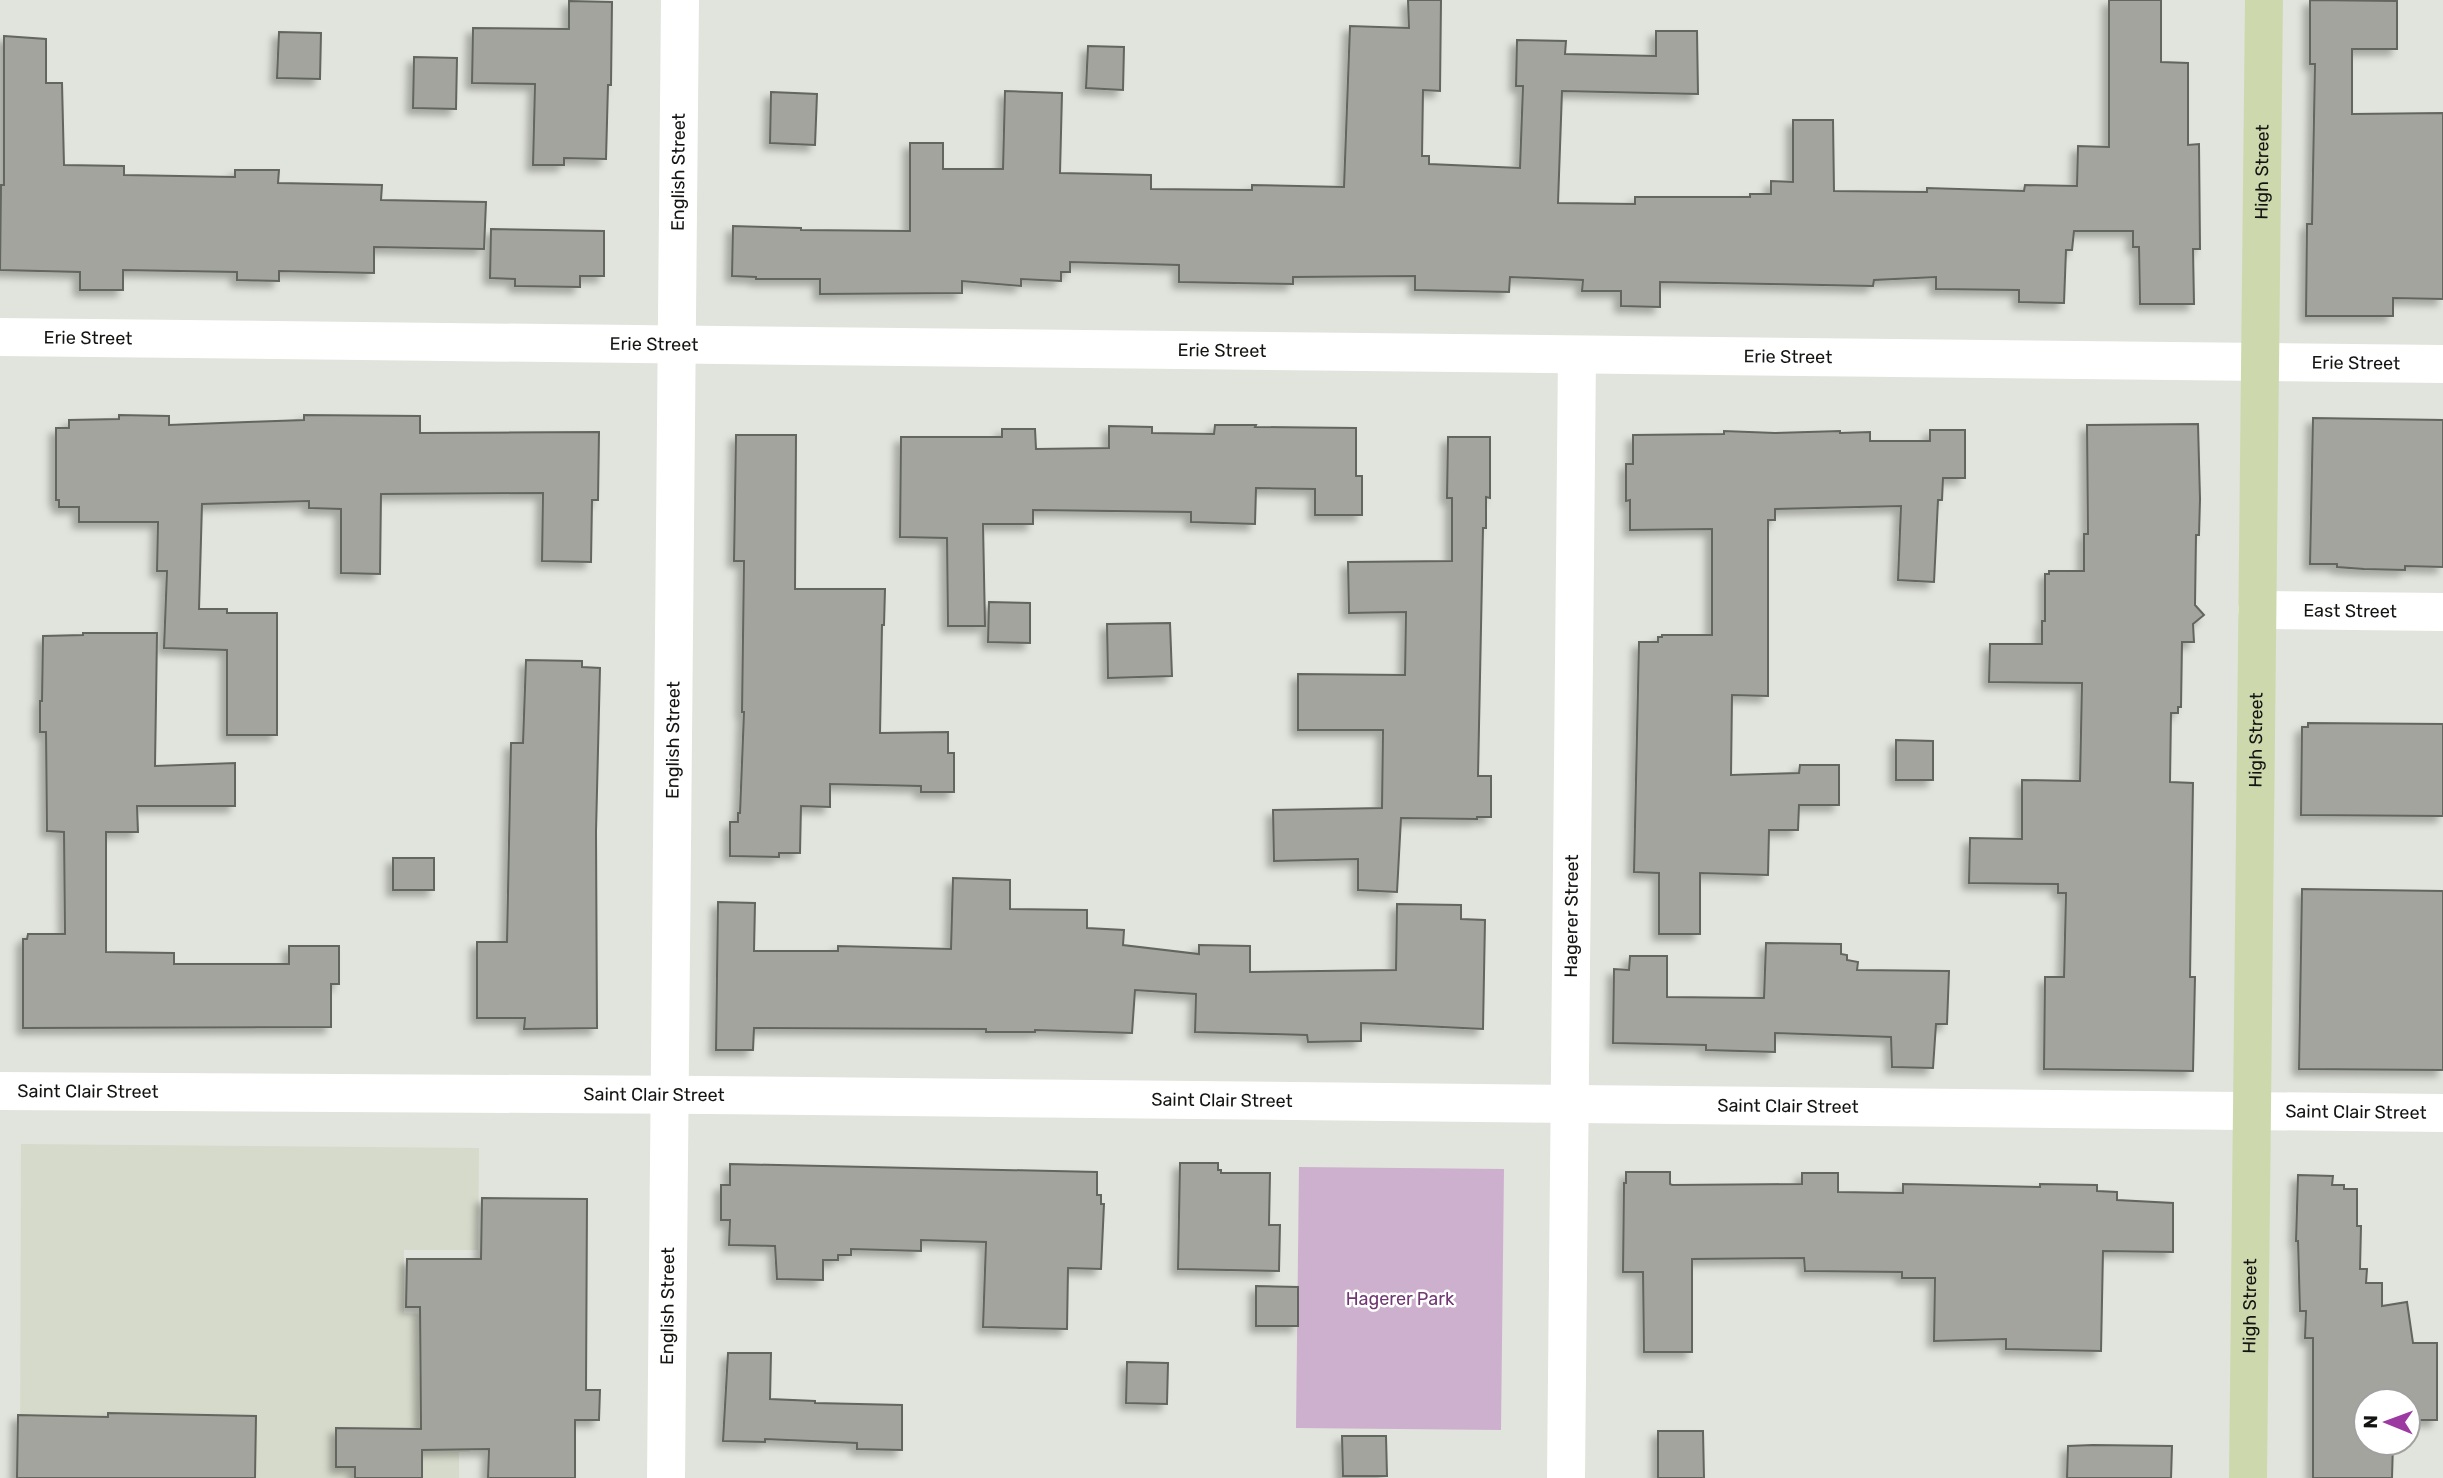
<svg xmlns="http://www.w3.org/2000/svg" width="2443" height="1478" font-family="Rubik,sans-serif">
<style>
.built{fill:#d6dacb}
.green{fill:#cdb0ce}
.building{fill:#a2a49d;stroke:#63655e;stroke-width:2;filter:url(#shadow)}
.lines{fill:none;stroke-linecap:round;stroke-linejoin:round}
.minor{stroke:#fff;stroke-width:38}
.major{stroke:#cdd9ad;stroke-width:38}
.labels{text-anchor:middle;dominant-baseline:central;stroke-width:5;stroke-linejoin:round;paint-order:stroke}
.street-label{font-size:18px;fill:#141412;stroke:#fff}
.park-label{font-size:18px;fill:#703773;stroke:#fff}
</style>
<defs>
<filter id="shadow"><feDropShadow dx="-6" dy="6" stdDeviation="3.5" flood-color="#0004"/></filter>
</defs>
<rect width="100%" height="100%" fill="#e1e4dc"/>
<path class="built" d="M 21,1144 L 479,1148 L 478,1250 L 404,1250 L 404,1313 L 419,1314 L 419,1377 L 471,1378 L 470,1452 L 459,1452 L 459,1478 L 20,1478 Z"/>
<path class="green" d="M 1299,1167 L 1504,1169 L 1501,1430 L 1296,1428 Z"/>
<path class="building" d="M 1408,0 L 1441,0 L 1440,91 L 1423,90 L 1422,156 L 1429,156 L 1429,164 L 1520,168 L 1523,86 L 1516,86 L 1517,40 L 1566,41 L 1565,54 L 1656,56 L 1656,31 L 1697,31 L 1698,94 L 1562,91 L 1558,203 L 1635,204 L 1635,197 L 1750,197 L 1750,194 L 1771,194 L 1771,181 L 1793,182 L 1793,120 L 1833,120 L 1834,191 L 1927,192 L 1927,188 L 2024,191 L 2025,185 L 2077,186 L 2078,146 L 2109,147 L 2109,0 L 2161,0 L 2161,62 L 2188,63 L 2188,145 L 2199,144 L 2200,249 L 2193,249 L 2194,304 L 2140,304 L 2139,247 L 2133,247 L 2133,231 L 2074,231 L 2072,250 L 2066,250 L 2064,303 L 2019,302 L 2019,290 L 1936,289 L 1936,277 L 1874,280 L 1873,286 L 1660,282 L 1660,307 L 1621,306 L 1621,291 L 1582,291 L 1583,280 L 1510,277 L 1509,292 L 1415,290 L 1415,276 L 1293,277 L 1293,284 L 1179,282 L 1179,265 L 1070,262 L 1070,272 L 1061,272 L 1061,281 L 1021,279 L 1021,286 L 962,281 L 962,293 L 820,294 L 820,279 L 756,279 L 756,277 L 732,276 L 733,226 L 801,228 L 801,230 L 910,231 L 910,143 L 943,143 L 943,169 L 1003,169 L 1005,91 L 1062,93 L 1060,173 L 1151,175 L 1151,189 L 1252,190 L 1252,185 L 1344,187 L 1350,26 L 1409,28 Z
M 2310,0 L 2397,1 L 2397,49 L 2352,49 L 2352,114 L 2443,113 L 2443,299 L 2393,298 L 2393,316 L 2306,316 L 2307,224 L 2312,224 L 2315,64 L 2310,64 Z
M 569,1 L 612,2 L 611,85 L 608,85 L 606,159 L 564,158 L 564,165 L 533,165 L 535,84 L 472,83 L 473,28 L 569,29 Z
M 279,32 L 321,33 L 320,79 L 277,78 Z
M 4,36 L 46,39 L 46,83 L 62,83 L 64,165 L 124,166 L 124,175 L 235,177 L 235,170 L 279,170 L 278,183 L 382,185 L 381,200 L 486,202 L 484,249 L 374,247 L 374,273 L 279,271 L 279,281 L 237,280 L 237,272 L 123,270 L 123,290 L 80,290 L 80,272 L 0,270 L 1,185 L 4,185 Z
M 1088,46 L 1124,47 L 1123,90 L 1086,88 Z
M 414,57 L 457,58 L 456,109 L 413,108 Z
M 771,92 L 817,94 L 815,145 L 770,143 Z
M 491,229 L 604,231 L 604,276 L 580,276 L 580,287 L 515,286 L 515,279 L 490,278 Z
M 119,415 L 169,416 L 169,425 L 304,420 L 304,415 L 420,416 L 420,433 L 599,432 L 598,500 L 592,500 L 591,562 L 542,561 L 543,493 L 381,494 L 380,574 L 341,573 L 341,509 L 309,508 L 309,501 L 202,504 L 199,609 L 227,609 L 227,613 L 277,613 L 277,735 L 227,735 L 227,650 L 164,648 L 167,571 L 157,571 L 158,522 L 79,522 L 79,507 L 59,507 L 59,500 L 56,500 L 56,428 L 69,428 L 69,420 L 119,419 Z
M 2313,418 L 2443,420 L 2443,567 L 2405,566 L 2405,570 L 2364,569 L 2337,567 L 2337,564 L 2310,564 Z
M 2198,424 L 2200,499 L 2199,535 L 2196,535 L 2195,605 L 2204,615 L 2193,624 L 2194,642 L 2182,642 L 2181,707 L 2178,707 L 2178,713 L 2171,713 L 2170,782 L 2193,783 L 2190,977 L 2195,977 L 2193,1071 L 2044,1069 L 2045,977 L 2064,977 L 2066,893 L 2058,893 L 2058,884 L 1969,883 L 1970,838 L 2022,839 L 2022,780 L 2080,781 L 2082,683 L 1989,682 L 1990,644 L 2042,644 L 2042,621 L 2045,621 L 2045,574 L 2049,574 L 2049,571 L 2084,571 L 2084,534 L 2088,534 L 2087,425 Z
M 1215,425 L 1256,425 L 1255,427 L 1356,428 L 1356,476 L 1362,476 L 1362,515 L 1315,515 L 1315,489 L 1256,488 L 1255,524 L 1191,522 L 1191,512 L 1033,510 L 1033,524 L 983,524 L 985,626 L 948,626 L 947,538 L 900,537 L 901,437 L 1002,437 L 1002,429 L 1035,429 L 1036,449 L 1109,448 L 1109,426 L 1152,427 L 1152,433 L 1214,434 Z
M 1930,430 L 1965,430 L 1965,478 L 1943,478 L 1942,500 L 1938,500 L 1934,582 L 1898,580 L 1901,506 L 1775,509 L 1775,520 L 1768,520 L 1768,696 L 1732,695 L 1731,775 L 1799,773 L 1800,765 L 1839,765 L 1839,805 L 1799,805 L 1798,830 L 1769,830 L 1768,875 L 1700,873 L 1700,934 L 1659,934 L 1659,873 L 1634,872 L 1639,642 L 1658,642 L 1658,637 L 1662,637 L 1662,635 L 1712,635 L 1712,529 L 1630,530 L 1630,500 L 1626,501 L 1626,464 L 1633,464 L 1633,435 L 1724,434 L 1724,431 L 1775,433 L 1840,431 L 1840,433 L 1870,432 L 1870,441 L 1930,441 Z
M 736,435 L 796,435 L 795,589 L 885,589 L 884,625 L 882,625 L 880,733 L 948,732 L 948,753 L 954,753 L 954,792 L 921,792 L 921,786 L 830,784 L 830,807 L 801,806 L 800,853 L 779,853 L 779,857 L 730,856 L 730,822 L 738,822 L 738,813 L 740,813 L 744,712 L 742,712 L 744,561 L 734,561 Z
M 1448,437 L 1490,437 L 1490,498 L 1486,497 L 1486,528 L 1483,528 L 1478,776 L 1491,776 L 1491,817 L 1477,817 L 1477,819 L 1401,818 L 1397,892 L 1358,890 L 1358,859 L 1274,861 L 1273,810 L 1382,808 L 1383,730 L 1298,730 L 1298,674 L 1405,675 L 1406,612 L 1349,613 L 1348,562 L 1452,561 L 1452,498 L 1447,498 Z
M 989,602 L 1030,603 L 1030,643 L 988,642 Z
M 1170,623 L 1172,676 L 1108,678 L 1107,624 Z
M 83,633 L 157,633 L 155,766 L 235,763 L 235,806 L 137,806 L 138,832 L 106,832 L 106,952 L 174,953 L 174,964 L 289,964 L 289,946 L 339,946 L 339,984 L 331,984 L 331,1027 L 23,1028 L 23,939 L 27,939 L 28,934 L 65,934 L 64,832 L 47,831 L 46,732 L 40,732 L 40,701 L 42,701 L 43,636 L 83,635 Z
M 526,660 L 582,661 L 582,667 L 600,668 L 596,832 L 597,1028 L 524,1029 L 525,1018 L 477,1018 L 477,942 L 507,942 L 511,743 L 523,743 Z
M 2308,723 L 2443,724 L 2443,816 L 2301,815 L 2302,727 L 2308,727 Z
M 1896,740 L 1933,741 L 1933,780 L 1896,780 Z
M 393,858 L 434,858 L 434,890 L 393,890 Z
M 953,878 L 1010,880 L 1010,909 L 1087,910 L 1087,928 L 1124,930 L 1123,945 L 1199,954 L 1199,945 L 1250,946 L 1250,972 L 1396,970 L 1397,904 L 1461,905 L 1461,919 L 1485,920 L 1483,1029 L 1361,1023 L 1361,1041 L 1308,1042 L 1307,1035 L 1195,1032 L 1196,994 L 1135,990 L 1132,1033 L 1035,1030 L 1035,1032 L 986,1032 L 986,1029 L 754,1028 L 753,1050 L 716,1050 L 718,902 L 755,903 L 754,951 L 838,951 L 838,946 L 951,949 Z
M 2302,889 L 2443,891 L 2443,1070 L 2299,1069 Z
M 1766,943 L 1841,944 L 1841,954 L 1847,955 L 1847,960 L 1858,962 L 1857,970 L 1949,971 L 1947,1024 L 1936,1024 L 1933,1068 L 1892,1067 L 1891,1037 L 1775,1033 L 1775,1052 L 1706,1050 L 1706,1045 L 1613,1043 L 1614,969 L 1629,970 L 1630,956 L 1667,956 L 1667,997 L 1764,998 Z
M 1180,1163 L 1218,1163 L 1218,1170 L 1221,1170 L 1221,1173 L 1270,1173 L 1269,1225 L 1280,1225 L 1279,1271 L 1178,1269 Z
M 730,1164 L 1097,1172 L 1097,1195 L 1101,1195 L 1101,1204 L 1104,1204 L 1101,1269 L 1068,1268 L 1067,1329 L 983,1327 L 986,1242 L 921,1240 L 921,1251 L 851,1249 L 851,1255 L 838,1255 L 838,1260 L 823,1260 L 823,1280 L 777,1279 L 775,1246 L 729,1245 L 730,1220 L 721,1220 L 721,1185 L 730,1185 Z
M 1626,1172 L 1670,1172 L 1670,1184 L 1672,1185 L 1802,1184 L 1802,1173 L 1838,1173 L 1838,1192 L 1903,1193 L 1903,1184 L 2040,1187 L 2040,1184 L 2097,1185 L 2097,1191 L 2117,1192 L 2117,1200 L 2173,1203 L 2173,1252 L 2103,1251 L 2101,1351 L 2006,1349 L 2006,1339 L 1934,1341 L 1935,1278 L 1902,1278 L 1902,1272 L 1805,1271 L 1804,1258 L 1692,1259 L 1692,1352 L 1644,1352 L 1643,1272 L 1623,1272 L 1624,1183 L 1626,1183 Z
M 2298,1175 L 2333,1176 L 2332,1185 L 2344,1185 L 2344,1189 L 2357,1189 L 2357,1226 L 2361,1226 L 2360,1269 L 2367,1269 L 2366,1283 L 2382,1283 L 2382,1306 L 2407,1302 L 2413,1343 L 2437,1343 L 2437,1420 L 2408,1420 L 2408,1401 L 2366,1401 L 2366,1443 L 2393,1443 L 2392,1478 L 2313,1478 L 2313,1338 L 2305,1338 L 2306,1311 L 2300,1311 L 2298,1241 L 2296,1241 Z
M 482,1198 L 587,1199 L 586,1390 L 600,1390 L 599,1420 L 575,1420 L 575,1478 L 488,1478 L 489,1449 L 422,1450 L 422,1478 L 355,1478 L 355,1467 L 336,1467 L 336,1428 L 421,1429 L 420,1307 L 406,1307 L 407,1259 L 481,1259 Z
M 1256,1286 L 1298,1287 L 1298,1326 L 1256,1326 Z
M 728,1353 L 771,1353 L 770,1399 L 815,1401 L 815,1403 L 902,1405 L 902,1450 L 857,1449 L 857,1443 L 765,1439 L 765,1442 L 723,1441 Z
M 1127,1362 L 1168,1363 L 1167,1404 L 1126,1403 Z
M 108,1413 L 256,1416 L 255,1478 L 17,1478 L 18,1415 L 108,1417 Z
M 1658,1431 L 1703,1431 L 1704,1478 L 1658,1478 Z
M 1342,1436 L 1386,1436 L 1387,1476 L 1343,1476 Z
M 2093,1445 L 2172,1446 L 2171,1478 L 2067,1478 L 2068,1446 Z"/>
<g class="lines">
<g class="minor">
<path id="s1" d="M 0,337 L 2443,364"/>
<path id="s2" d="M 2257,610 L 2443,612"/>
<path id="s3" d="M 0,1091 L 708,1095 L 2443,1113"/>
<path id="s4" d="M 666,1478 L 680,0"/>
<path id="s5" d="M 1566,1478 L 1577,355"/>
</g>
<path class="major" id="s6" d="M 2248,1478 L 2264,0"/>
</g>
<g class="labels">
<g class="street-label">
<text stroke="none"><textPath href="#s4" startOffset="1306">English Street</textPath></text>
<text stroke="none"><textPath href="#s6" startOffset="1306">High Street</textPath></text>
<text stroke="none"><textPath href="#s1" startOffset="88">Erie Street</textPath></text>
<text stroke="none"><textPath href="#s1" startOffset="654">Erie Street</textPath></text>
<text stroke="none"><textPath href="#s1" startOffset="1222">Erie Street</textPath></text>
<text stroke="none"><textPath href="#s1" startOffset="1788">Erie Street</textPath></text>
<text stroke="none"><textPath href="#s1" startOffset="2356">Erie Street</textPath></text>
<text stroke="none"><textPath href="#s2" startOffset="93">East Street</textPath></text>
<text stroke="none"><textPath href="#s4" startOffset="738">English Street</textPath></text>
<text stroke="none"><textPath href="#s6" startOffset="738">High Street</textPath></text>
<text stroke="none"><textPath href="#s5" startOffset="562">Hagerer Street</textPath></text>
<text stroke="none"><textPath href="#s3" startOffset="88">Saint Clair Street</textPath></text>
<text stroke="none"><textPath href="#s3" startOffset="654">Saint Clair Street</textPath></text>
<text stroke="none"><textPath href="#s3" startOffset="1222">Saint Clair Street</textPath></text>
<text stroke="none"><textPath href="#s3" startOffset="1788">Saint Clair Street</textPath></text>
<text stroke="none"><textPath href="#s3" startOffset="2356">Saint Clair Street</textPath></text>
<text stroke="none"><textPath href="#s4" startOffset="172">English Street</textPath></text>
<text stroke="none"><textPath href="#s6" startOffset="172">High Street</textPath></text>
</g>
<g class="park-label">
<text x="1400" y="1299">Hagerer Park</text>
</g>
</g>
<g transform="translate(2387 1422) rotate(271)"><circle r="33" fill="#ffffff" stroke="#a1a1a0" stroke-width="2"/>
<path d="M0-5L12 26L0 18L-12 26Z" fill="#9c3aa2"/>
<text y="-10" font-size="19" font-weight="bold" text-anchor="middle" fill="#141412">N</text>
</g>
</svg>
